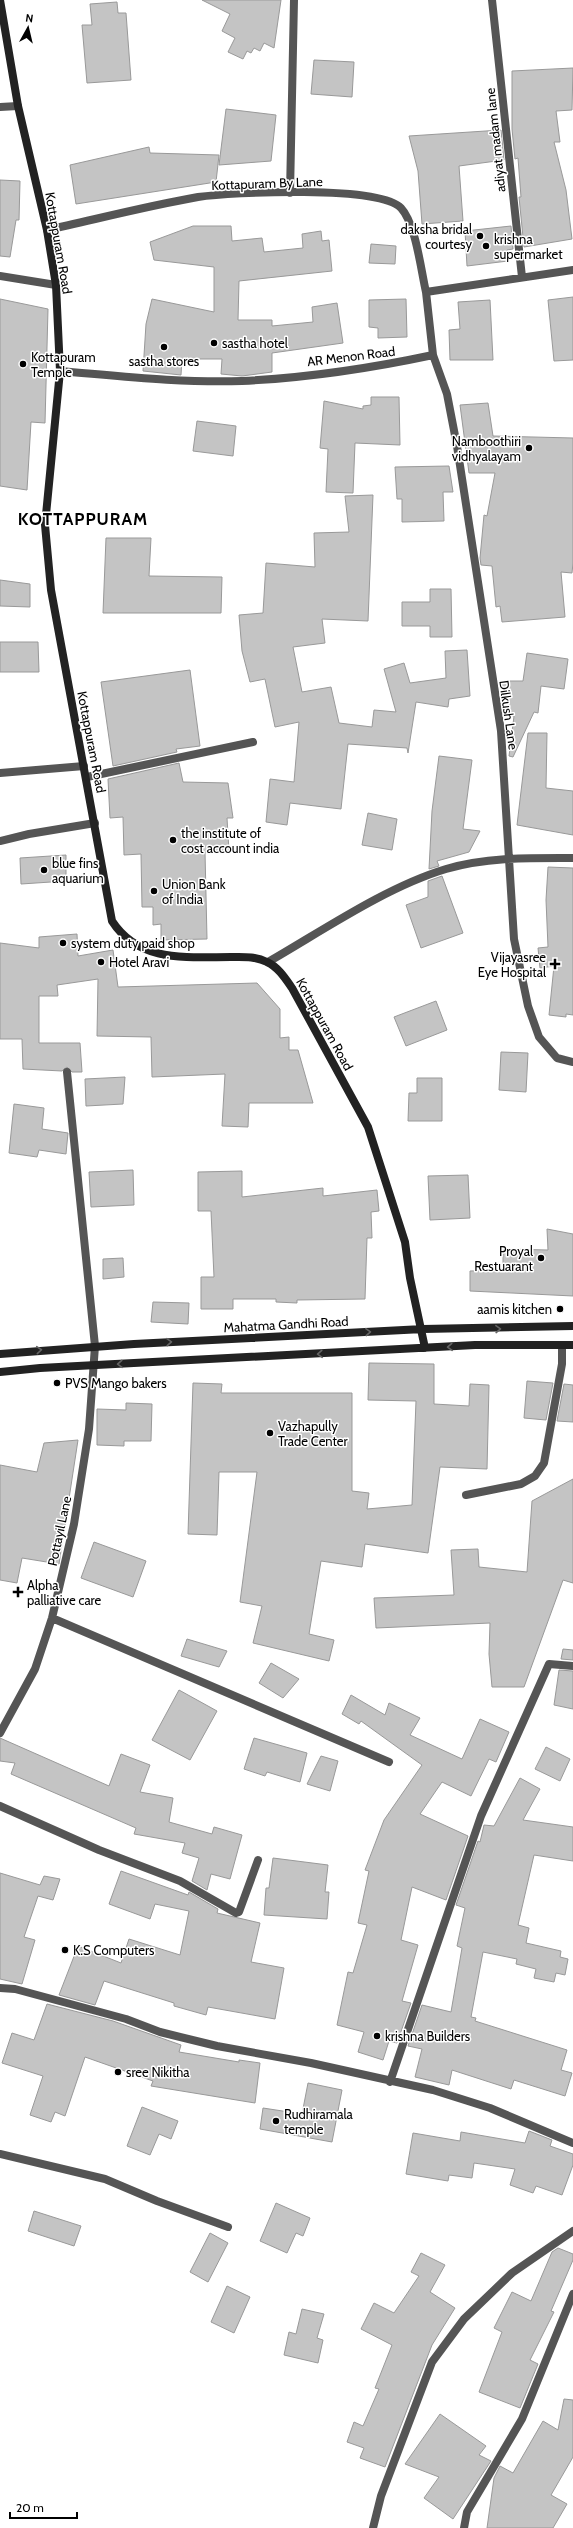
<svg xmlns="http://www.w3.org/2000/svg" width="573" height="2528" font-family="Cabin,sans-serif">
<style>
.building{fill:#c4c4c4;stroke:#999}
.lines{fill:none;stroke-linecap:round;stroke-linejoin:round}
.street{stroke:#555;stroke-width:8}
.secondary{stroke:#222;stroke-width:8}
.oneway{stroke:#646464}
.poi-dot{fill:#000;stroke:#fff;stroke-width:1.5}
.labels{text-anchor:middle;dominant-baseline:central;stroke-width:3;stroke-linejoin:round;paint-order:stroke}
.street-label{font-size:13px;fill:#000;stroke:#fff}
.poi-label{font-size:13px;fill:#000;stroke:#fff;text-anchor:start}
.district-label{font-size:17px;font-weight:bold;letter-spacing:1px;fill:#000;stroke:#fff}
</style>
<rect width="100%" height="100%" fill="#fff"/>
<path class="building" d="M 202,0 L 281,0 L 274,48 L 264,43 L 260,51 L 254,48 L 251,53 L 247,51 L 243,59 L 228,52 L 235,38 L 222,31 L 230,14 Z
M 117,2 L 118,13 L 126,13 L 131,80 L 87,83 L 82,25 L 92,25 L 90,4 Z
M 314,60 L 354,62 L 352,97 L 311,94 Z
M 573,68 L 572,110 L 556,111 L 560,142 L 554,142 L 566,190 L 572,239 L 524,247 L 519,197 L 521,197 L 518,158 L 515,159 L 512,129 L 512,71 Z
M 226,109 L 276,115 L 271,161 L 219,165 Z
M 501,130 L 504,160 L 459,166 L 463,221 L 422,224 L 418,171 L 409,136 Z
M 149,147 L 150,153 L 219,155 L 216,182 L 76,204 L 70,165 Z
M 0,180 L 20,181 L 19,220 L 16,220 L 10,257 L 0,256 Z
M 193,226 L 231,226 L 232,241 L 262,238 L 264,252 L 303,248 L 302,234 L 321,231 L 322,241 L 329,240 L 332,271 L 239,281 L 238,320 L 272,320 L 272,326 L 313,322 L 312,307 L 337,303 L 343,343 L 272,353 L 272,372 L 242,376 L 221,374 L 222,359 L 182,359 L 181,375 L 143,371 L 146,324 L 152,299 L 214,312 L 214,267 L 154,260 L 150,242 Z
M 511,226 L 513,249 L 507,250 L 508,261 L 467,266 L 465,231 Z
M 371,244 L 396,246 L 395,264 L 369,263 Z
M 573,297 L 573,360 L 554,361 L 548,300 Z
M 0,299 L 48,309 L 45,423 L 31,422 L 27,490 L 0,486 Z
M 406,299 L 407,337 L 378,338 L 378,328 L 369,327 L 369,300 Z
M 490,300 L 493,360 L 450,360 L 449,330 L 460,329 L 458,302 Z
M 371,397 L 399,397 L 400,445 L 355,443 L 353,493 L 326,492 L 328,449 L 320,448 L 324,401 L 363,409 L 363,406 L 371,405 Z
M 488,403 L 493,436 L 573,438 L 573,563 L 572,573 L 561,572 L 565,617 L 502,622 L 500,606 L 496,607 L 492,566 L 481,565 L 480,558 L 484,515 L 487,516 L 495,473 L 469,473 L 460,405 Z
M 197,421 L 236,426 L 233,456 L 193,451 Z
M 449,466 L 453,492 L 443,492 L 444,521 L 402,522 L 402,499 L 397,499 L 395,467 Z
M 373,495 L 368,621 L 322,619 L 325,643 L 293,647 L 302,692 L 331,687 L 339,723 L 372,727 L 374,710 L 396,712 L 384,669 L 404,663 L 410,683 L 446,678 L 445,651 L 467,650 L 470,696 L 449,699 L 448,707 L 416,702 L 408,753 L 407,748 L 348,744 L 341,809 L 290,803 L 287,825 L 266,822 L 270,779 L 294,782 L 299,722 L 275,727 L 265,679 L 250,682 L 242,651 L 239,615 L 263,613 L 266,563 L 315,567 L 314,533 L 349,532 L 345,496 Z
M 106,538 L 151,538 L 149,576 L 222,577 L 221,613 L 103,613 Z
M 0,580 L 30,584 L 30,607 L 0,606 Z
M 430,589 L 451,589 L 452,637 L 430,637 L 430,626 L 402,626 L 402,602 L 430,602 Z
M 0,642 L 38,642 L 39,672 L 0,672 Z
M 527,653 L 568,659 L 564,689 L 541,686 L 538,713 L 534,712 L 513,757 L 509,756 L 514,716 L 504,714 L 502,681 L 523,681 Z
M 190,670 L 200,746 L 176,749 L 177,752 L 113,766 L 101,682 Z
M 528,733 L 547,733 L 546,788 L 573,791 L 573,835 L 517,825 Z
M 439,756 L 472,760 L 463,829 L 480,831 L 469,852 L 437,861 L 439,866 L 429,869 L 432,811 Z
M 179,763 L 183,782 L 228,783 L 233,818 L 227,818 L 229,851 L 205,852 L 207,939 L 161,940 L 161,924 L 153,925 L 153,907 L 142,907 L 141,854 L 124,855 L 123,817 L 110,818 L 108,779 Z
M 368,813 L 397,819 L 392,850 L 362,845 Z
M 66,855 L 66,881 L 21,884 L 20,858 Z
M 548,867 L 573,868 L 573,1015 L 566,1014 L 566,1017 L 549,1015 L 554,966 L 540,968 L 538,948 L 548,947 L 546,900 Z
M 442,876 L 463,933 L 421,948 L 406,905 L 428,897 L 428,881 Z
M 77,934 L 78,956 L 113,950 L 118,987 L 257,983 L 280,1009 L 280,1038 L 289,1037 L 289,1050 L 298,1050 L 313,1103 L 249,1103 L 248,1127 L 222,1126 L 225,1074 L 152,1077 L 151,1037 L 97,1036 L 98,979 L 57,985 L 58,996 L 39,996 L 39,1043 L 80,1043 L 82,1072 L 72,1072 L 67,1067 L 62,1071 L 23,1069 L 22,1039 L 0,1039 L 0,943 L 39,948 L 39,937 Z
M 436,1001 L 447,1030 L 406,1046 L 394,1017 Z
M 501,1052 L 528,1053 L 526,1092 L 499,1090 Z
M 125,1077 L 123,1104 L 86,1106 L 85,1079 Z
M 417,1078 L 442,1078 L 442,1121 L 408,1121 L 409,1093 L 417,1093 Z
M 14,1104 L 44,1108 L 42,1129 L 68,1133 L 66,1154 L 39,1150 L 37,1157 L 9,1153 Z
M 133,1170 L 134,1205 L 91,1207 L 89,1172 Z
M 242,1171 L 242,1197 L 323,1188 L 323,1196 L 377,1190 L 379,1211 L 371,1212 L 372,1238 L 367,1238 L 365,1299 L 297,1300 L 297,1303 L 276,1302 L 276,1299 L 233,1299 L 233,1309 L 201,1309 L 201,1277 L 214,1277 L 211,1211 L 198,1211 L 198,1172 Z
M 468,1175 L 470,1218 L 430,1220 L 428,1176 Z
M 547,1229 L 573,1234 L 573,1296 L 470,1291 L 470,1271 L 503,1270 L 503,1249 L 548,1250 Z
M 123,1258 L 124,1277 L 103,1279 L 103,1259 Z
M 153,1302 L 189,1303 L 188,1324 L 151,1322 Z
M 369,1363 L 434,1364 L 434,1404 L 469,1406 L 470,1384 L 489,1385 L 487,1469 L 440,1467 L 428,1553 L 365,1544 L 362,1567 L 321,1561 L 309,1634 L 334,1640 L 329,1661 L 253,1643 L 262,1606 L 240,1602 L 257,1472 L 219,1472 L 217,1535 L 188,1534 L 193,1383 L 222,1384 L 221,1393 L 352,1393 L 352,1491 L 369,1493 L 367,1509 L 412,1505 L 416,1401 L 368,1400 Z
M 527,1381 L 553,1383 L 546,1420 L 524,1418 Z
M 564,1384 L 573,1385 L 573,1422 L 557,1421 Z
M 126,1403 L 152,1404 L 151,1441 L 124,1441 L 124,1446 L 97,1445 L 97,1409 L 126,1410 Z
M 78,1440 L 59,1564 L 22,1558 L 17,1583 L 0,1580 L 0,1465 L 37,1472 L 44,1443 Z
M 573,1479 L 573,1583 L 563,1580 L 524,1687 L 492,1687 L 489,1654 L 490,1623 L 376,1628 L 374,1598 L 454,1595 L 451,1550 L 478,1549 L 479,1567 L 527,1572 L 532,1501 Z
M 94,1542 L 146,1561 L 133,1597 L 81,1578 Z
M 187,1639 L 227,1651 L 219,1667 L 181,1656 Z
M 563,1649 L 573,1650 L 573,1660 L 561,1659 Z
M 271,1663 L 299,1679 L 283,1698 L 259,1683 Z
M 559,1670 L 573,1671 L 573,1709 L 554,1705 Z
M 179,1690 L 217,1711 L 190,1760 L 152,1740 Z
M 351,1695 L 385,1715 L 389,1703 L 420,1718 L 410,1735 L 462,1759 L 480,1719 L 509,1732 L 496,1762 L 489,1759 L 471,1796 L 442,1782 L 420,1814 L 468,1836 L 446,1900 L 412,1887 L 401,1940 L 418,1945 L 402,2001 L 411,2003 L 397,2043 L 389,2041 L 383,2060 L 358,2052 L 364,2032 L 337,2025 L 348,1972 L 353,1973 L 367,1925 L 358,1923 L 369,1871 L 365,1870 L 384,1820 L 422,1765 L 361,1721 L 359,1724 L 342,1714 Z
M 0,1738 L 109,1786 L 121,1754 L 150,1765 L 140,1792 L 173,1798 L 169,1822 L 212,1834 L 214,1827 L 242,1835 L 230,1879 L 211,1874 L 207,1890 L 192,1881 L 199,1858 L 182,1853 L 185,1843 L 134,1834 L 136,1828 L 11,1774 L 15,1763 L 0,1761 Z
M 254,1738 L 307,1753 L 300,1782 L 267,1772 L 265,1776 L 244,1769 Z
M 546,1747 L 570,1759 L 560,1781 L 535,1769 Z
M 321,1756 L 338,1761 L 330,1791 L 307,1784 Z
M 520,1778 L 540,1789 L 523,1820 L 573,1827 L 573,1861 L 534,1855 L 518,1925 L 529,1928 L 526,1943 L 561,1951 L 560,1957 L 568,1959 L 565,1975 L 556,1973 L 554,1982 L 534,1978 L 536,1969 L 516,1964 L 517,1959 L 483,1952 L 471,2017 L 476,2018 L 475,2021 L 567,2050 L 561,2070 L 572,2073 L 565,2096 L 514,2080 L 511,2089 L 452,2070 L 449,2085 L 415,2077 L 422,2049 L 408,2046 L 422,2005 L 451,2012 L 462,1948 L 457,1946 L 465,1908 L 456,1905 L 478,1841 L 480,1842 L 484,1825 L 494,1826 Z
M 273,1858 L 328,1865 L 325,1892 L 329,1892 L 327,1919 L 264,1915 L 266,1888 L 269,1888 Z
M 121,1871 L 188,1895 L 189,1892 L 218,1909 L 217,1913 L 260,1923 L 251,1962 L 284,1968 L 275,2019 L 208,2007 L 206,2015 L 174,2006 L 174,2003 L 104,1981 L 95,2005 L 59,1995 L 78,1946 L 121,1963 L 129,1939 L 180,1955 L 189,1911 L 155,1904 L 150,1919 L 109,1904 Z
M 0,1873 L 40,1885 L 44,1876 L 60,1879 L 53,1900 L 38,1896 L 24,1937 L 35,1940 L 22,1984 L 0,1979 Z
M 47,2004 L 113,2021 L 181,2045 L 179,2052 L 239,2062 L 239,2060 L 260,2063 L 255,2103 L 151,2086 L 153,2081 L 85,2057 L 65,2116 L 55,2112 L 51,2122 L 30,2115 L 43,2076 L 2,2063 L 12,2033 L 34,2040 Z
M 308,2083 L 342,2090 L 332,2142 L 260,2129 L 263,2108 L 302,2114 Z
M 142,2107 L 178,2121 L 171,2139 L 159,2134 L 150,2155 L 127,2146 Z
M 529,2131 L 552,2140 L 550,2146 L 573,2154 L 573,2165 L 562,2195 L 536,2186 L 533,2193 L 510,2185 L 515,2169 L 474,2163 L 472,2178 L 449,2175 L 448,2181 L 406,2174 L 413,2133 L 460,2141 L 461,2132 L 525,2143 Z
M 276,2203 L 310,2218 L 303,2236 L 296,2233 L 287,2253 L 260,2241 Z
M 34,2211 L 81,2226 L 74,2246 L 28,2231 Z
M 210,2233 L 228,2243 L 208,2282 L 190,2272 Z
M 558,2248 L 573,2254 L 573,2260 L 551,2311 L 554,2312 L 530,2360 L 538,2364 L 520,2408 L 479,2392 L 502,2332 L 494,2328 L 512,2292 L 531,2301 L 552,2252 Z
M 421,2253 L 445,2265 L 430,2292 L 455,2308 L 432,2345 L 385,2467 L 360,2458 L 364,2448 L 347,2442 L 354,2422 L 363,2426 L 379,2389 L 375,2388 L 392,2345 L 361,2329 L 374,2303 L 394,2313 L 419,2276 L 411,2272 Z
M 227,2286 L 250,2297 L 234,2333 L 211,2322 Z
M 302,2309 L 324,2314 L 317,2338 L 323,2340 L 318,2363 L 284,2355 L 289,2332 L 296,2334 Z
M 564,2399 L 573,2400 L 573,2457 L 551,2495 L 567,2504 L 553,2528 L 487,2528 L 494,2478 L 500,2466 L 513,2473 L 543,2421 L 558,2430 Z
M 440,2414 L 486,2446 L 479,2455 L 491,2461 L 453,2519 L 424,2498 L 439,2477 L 405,2464 Z"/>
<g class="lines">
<path class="street" d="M 492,0 L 522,277
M 0,107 L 18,106
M 290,193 L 294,0
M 47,230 C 97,219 147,206 198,197 C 232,192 379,185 401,208 C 416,224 421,271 426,292
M 0,276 L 56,285
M 433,355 L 447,394 L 457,446 L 501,731 L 514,939 L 528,1006 L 539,1037 L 557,1058 L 573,1062
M 60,371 C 120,376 181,383 242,381 C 305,378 372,368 433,355 L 426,292 L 573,270
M 0,773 L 84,766
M 87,777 L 253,742
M 0,841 L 29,834 L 95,823
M 268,962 C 322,931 386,887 446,869 C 487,857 531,858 573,858
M 466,1495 L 521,1484 L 535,1476 L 544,1463 L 562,1364 L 562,1345
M 52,1618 L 389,1762
M 0,1733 L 35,1669 L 52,1618 L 74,1524 L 89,1429 L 95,1346 L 67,1072
M 0,1806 L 99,1850 L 180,1881 L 236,1913 L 239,1912 L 258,1860
M 0,1988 L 15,1989 L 126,2019 L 160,2032 L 217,2046 L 311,2063 L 433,2090 L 490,2108 L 573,2143
M 390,2082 L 481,1816 L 549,1664 L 573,1666
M 0,2154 L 105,2179 L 157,2201 L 228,2227
M 373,2528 L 381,2496 L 432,2362 L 464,2319 L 512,2273 L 573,2231
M 464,2528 L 467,2512 L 522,2419 L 573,2294"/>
<path class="secondary" d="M 0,0 L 18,106 L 47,230 L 56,285 L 60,371 L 45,525 L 51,590 L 112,921 C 139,963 187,957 231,957 C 243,957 255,956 267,962 C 278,967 285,978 292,988 L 368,1127 L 405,1242 L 410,1278 L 425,1348
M 0,1354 L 134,1344 L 423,1329 L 573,1326
M 0,1372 L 40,1368 L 475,1345 L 573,1345"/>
</g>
<defs><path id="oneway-chevron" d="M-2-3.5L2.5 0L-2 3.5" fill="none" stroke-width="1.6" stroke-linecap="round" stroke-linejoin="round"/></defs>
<g class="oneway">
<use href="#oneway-chevron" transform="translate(498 1329) rotate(-2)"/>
<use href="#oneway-chevron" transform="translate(368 1332) rotate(-3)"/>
<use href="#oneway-chevron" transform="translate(169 1342) rotate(-3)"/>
<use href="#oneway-chevron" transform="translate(450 1347) rotate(177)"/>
<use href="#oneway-chevron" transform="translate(39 1350) rotate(-5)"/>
<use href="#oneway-chevron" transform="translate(320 1354) rotate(177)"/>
<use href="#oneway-chevron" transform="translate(120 1364) rotate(177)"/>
</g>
<g class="poi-dot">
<circle cx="480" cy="236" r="4"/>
<circle cx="486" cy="246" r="4"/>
<circle cx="214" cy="343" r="4"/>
<circle cx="164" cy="347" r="4"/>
<circle cx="23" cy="364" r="4"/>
<circle cx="529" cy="448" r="4"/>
<circle cx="173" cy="840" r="4"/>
<circle cx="44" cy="870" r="4"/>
<circle cx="154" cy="891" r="4"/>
<circle cx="63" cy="943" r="4"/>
<circle cx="101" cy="962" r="4"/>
<path d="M553 958h4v4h4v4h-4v4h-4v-4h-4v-4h4z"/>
<circle cx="541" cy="1258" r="4"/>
<circle cx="560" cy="1309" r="4"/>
<circle cx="57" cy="1383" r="4"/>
<circle cx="270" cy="1433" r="4"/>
<path d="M16 1586h4v4h4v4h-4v4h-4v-4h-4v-4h4z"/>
<circle cx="65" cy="1950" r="4"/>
<circle cx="377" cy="2036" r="4"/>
<circle cx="118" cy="2072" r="4"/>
<circle cx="276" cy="2121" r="4"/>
</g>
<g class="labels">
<g class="street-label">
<text transform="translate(495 140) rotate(-96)">adiyat madam lane</text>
<text transform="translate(267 183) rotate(-2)">Kottapuram By Lane</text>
<text transform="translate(59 243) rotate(80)">Kottappuram Road</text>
<text transform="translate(351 356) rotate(-7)">AR Menon Road</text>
<text transform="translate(509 715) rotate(82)">Dilkush Lane</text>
<text transform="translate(92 742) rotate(79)">Kottappuram Road</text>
<text transform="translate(325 1024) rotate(61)">Kottappuram Road</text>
<text transform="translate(286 1324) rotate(-3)">Mahatma Gandhi Road</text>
<text transform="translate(59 1531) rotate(-78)">Pottayil Lane</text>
</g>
<g class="poi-label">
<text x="472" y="229" text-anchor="end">daksha bridal<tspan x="472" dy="15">courtesy</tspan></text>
<text x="494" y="239">krishna<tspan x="494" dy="15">supermarket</tspan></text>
<text x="222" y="343">sastha hotel</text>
<text x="31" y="357">Kottapuram<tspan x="31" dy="15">Temple</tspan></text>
<text x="164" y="361" text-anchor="middle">sastha stores</text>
<text x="521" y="441" text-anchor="end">Namboothiri<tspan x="521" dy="15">vidhyalayam</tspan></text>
<text x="181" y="833">the institute of<tspan x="181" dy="15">cost account india</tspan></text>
<text x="52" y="863">blue fins<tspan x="52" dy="15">aquarium</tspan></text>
<text x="162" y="884">Union Bank<tspan x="162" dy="15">of India</tspan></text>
<text x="71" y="943">system duty paid shop</text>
<text x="546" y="957" text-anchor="end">Vijayasree<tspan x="546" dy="15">Eye Hospital</tspan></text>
<text x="109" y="962">Hotel Aravi</text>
<text x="533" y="1251" text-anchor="end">Proyal<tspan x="533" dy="15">Restuarant</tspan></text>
<text x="552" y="1309" text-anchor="end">aamis kitchen</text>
<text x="65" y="1383">PVS Mango bakers</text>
<text x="278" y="1426">Vazhapully<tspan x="278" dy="15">Trade Center</tspan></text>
<text x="27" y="1585">Alpha<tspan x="27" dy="15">palliative care</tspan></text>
<text x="73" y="1950">K.S Computers</text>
<text x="385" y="2036">krishna Builders</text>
<text x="126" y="2072">sree Nikitha</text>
<text x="284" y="2114">Rudhiramala<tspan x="284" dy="15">temple</tspan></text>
</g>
<g class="district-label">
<text x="83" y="519">KOTTAPPURAM</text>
</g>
</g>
<g transform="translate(28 28) rotate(8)" stroke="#ffffff" stroke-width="3" paint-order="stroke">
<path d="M0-3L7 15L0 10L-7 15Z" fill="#000000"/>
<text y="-6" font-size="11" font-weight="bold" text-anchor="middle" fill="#000000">N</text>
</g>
<path d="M10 2512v6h67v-6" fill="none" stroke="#000000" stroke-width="2"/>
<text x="16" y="2512" font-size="12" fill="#000000" stroke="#ffffff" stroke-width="3" paint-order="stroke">20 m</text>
</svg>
